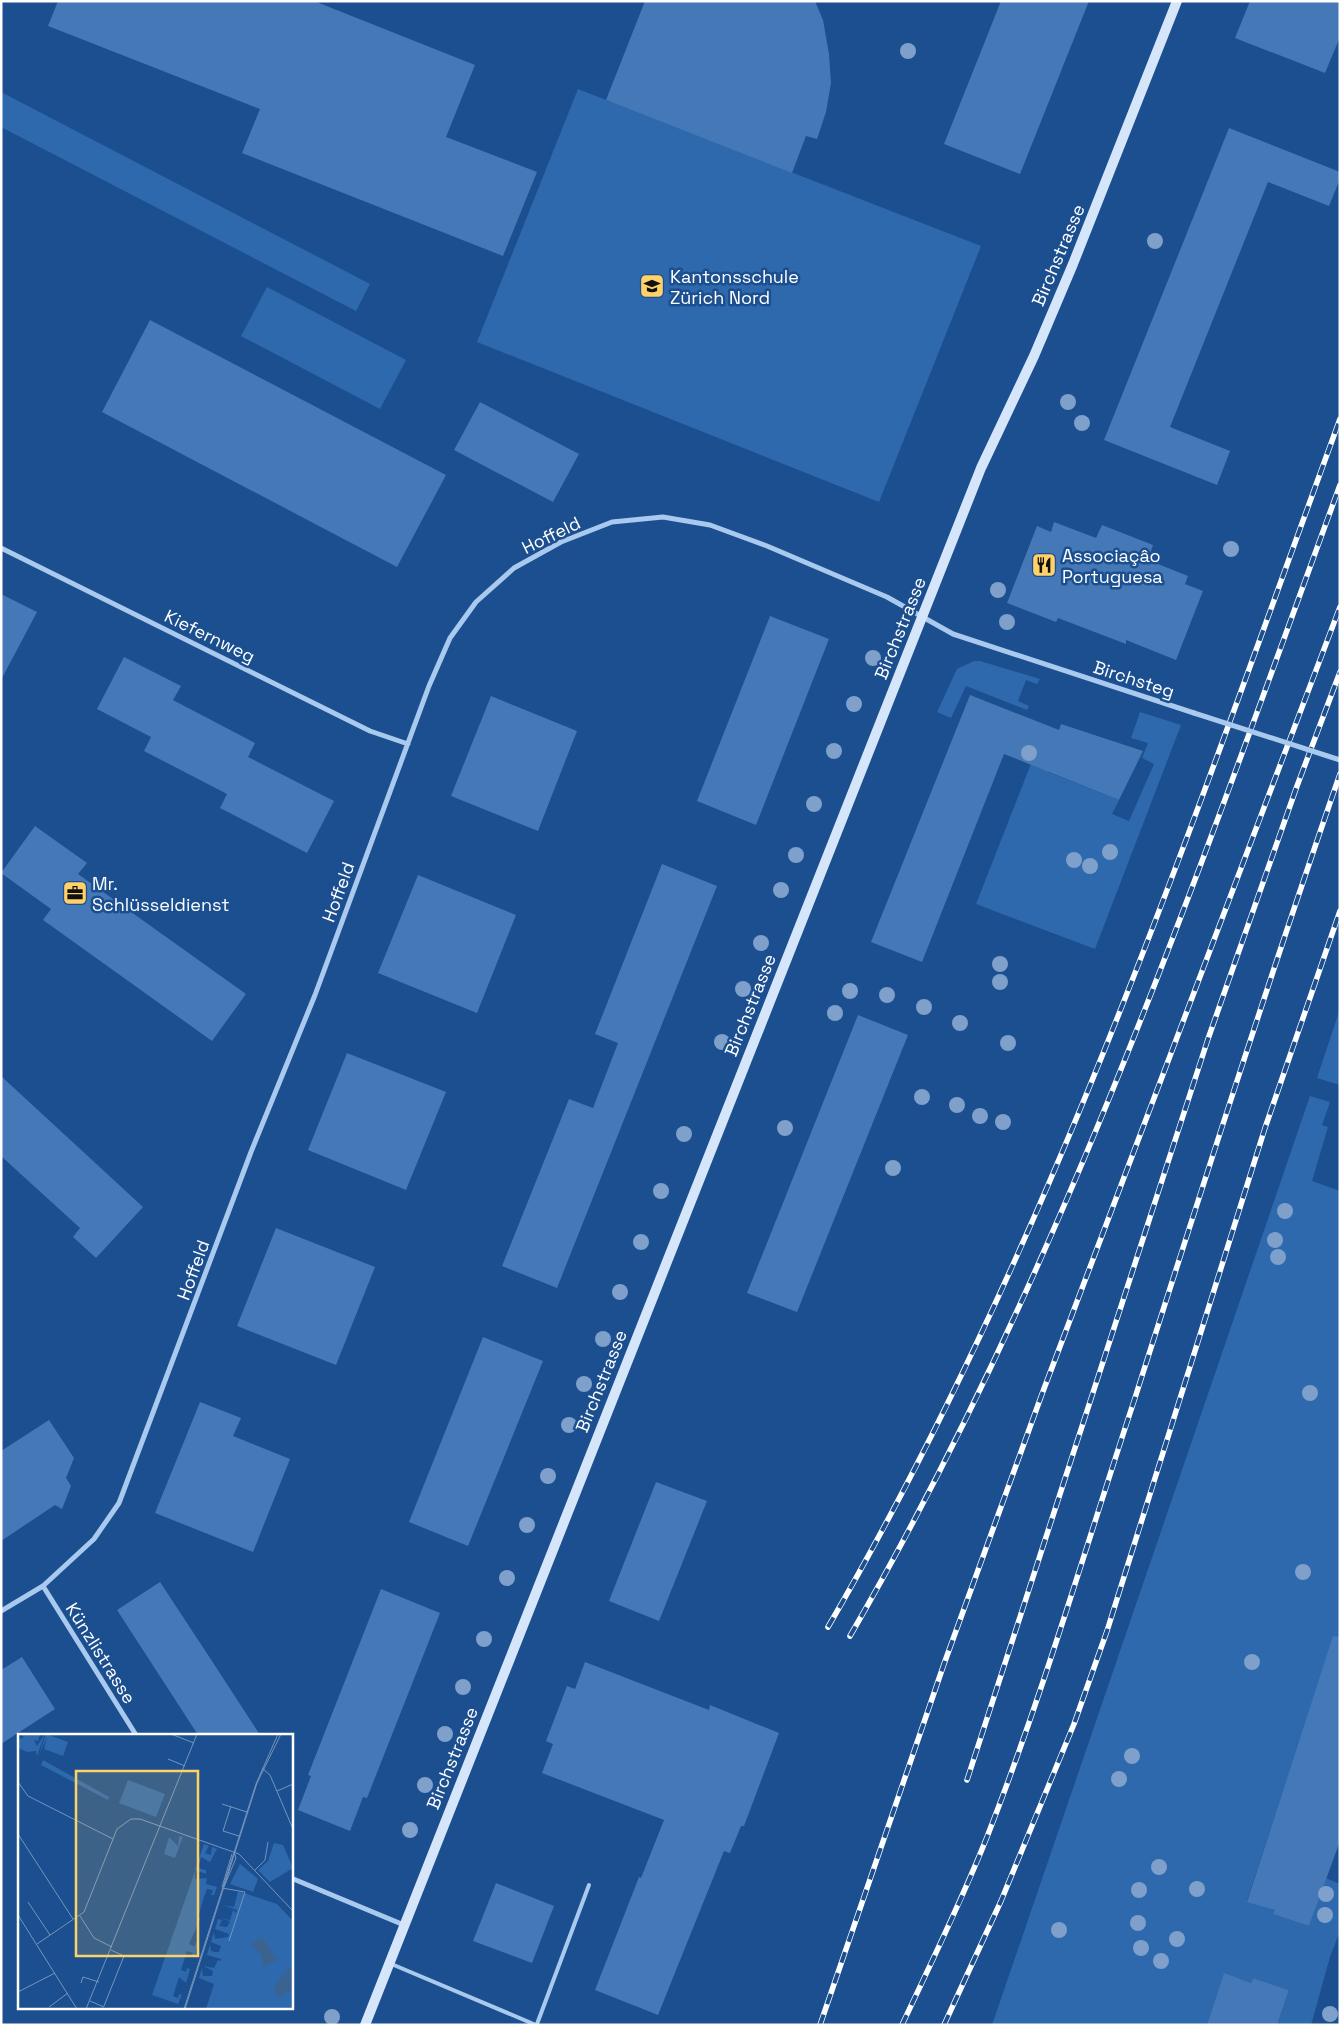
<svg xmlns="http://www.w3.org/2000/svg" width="1341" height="2026" font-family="'Space Grotesk',sans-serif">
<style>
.green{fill:#2e69ad}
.building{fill:#4478b7}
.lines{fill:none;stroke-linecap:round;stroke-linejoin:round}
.service{stroke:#a9c9ee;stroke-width:4}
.minor{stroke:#a9c9ee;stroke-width:5}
.secondary{stroke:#d6e6fa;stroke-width:10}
.rail-casing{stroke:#fff;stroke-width:5.5}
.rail{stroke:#1b4f8f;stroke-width:4;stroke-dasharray:11;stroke-linecap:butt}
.minor-bridge{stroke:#a9c9ee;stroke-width:5}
.tree{fill:#7ea0ca}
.labels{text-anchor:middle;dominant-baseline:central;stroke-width:5;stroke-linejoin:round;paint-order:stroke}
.street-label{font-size:18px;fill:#fff;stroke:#1b4f8f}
.poi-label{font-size:18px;fill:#fff;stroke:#1b4f8f;text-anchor:start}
.inset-road{fill:none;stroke:#7695bc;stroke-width:1}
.view{fill:#ffd166;fill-opacity:0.15;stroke:#ffd166;stroke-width:2.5}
.inset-edge{fill:none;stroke:#fff;stroke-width:2.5}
</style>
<rect width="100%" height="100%" fill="#1b4f8f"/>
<path class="green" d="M 578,89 L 981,246 L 879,502 L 477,342 Z
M 1,92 L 370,284 L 356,311 L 1,127 Z
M 267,287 L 406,360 L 380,409 L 241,336 Z
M 974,661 L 980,661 L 1040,679 L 1037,684 L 1026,680 L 1018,701 L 1029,706 L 1027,710 L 966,686 L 951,718 L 937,712 L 957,669 Z
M 1140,712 L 1181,725 L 1095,949 L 976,904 L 1036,751 L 1056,741 L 1048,772 L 1119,800 L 1112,814 L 1129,821 L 1154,764 L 1142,758 L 1148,743 L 1131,738 Z
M 1340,1009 L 1340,1085 L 1317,1078 Z
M 1310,1096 L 1330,1102 L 1322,1125 L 1328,1127 L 1312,1181 L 1340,1191 L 1340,1640 L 1316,1690 L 1247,1901 L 1275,1910 L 1274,1914 L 1309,1926 L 1319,1897 L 1321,1876 L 1340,1884 L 1340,1931 L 1330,1957 L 1311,2025 L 1272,2025 L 1279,2019 L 1289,1990 L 1253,1978 L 1251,1983 L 1224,1974 L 1207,2025 L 992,2025 Z"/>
<path class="building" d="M 58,1 L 314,1 L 475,65 L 446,137 L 537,172 L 503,256 L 242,153 L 260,109 L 48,26 Z
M 645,1 L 815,1 L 823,20 L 829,54 L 831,83 L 826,112 L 817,139 L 806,136 L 792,173 L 606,100 Z
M 1001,1 L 1089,1 L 1020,174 L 944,144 Z
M 1250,1 L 1340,1 L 1340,37 L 1325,73 L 1235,38 Z
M 1229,128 L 1340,172 L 1340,179 L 1329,206 L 1268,182 L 1170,427 L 1230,451 L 1217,485 L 1104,440 Z
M 150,320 L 446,475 L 397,567 L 102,412 Z
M 480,402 L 579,454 L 553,502 L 454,450 Z
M 1054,522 L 1096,538 L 1102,525 L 1153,545 L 1148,560 L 1188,576 L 1185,584 L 1203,591 L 1176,660 L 1126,640 L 1126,644 L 1058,618 L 1056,622 L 1007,603 L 1037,526 L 1051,532 Z
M 1,594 L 37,612 L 1,680 Z
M 770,616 L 829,639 L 756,825 L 697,801 Z
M 124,657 L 181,686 L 173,700 L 255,743 L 248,757 L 334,801 L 307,853 L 220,808 L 227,794 L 144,751 L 151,737 L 97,709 Z
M 970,695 L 1059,730 L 1061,724 L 1143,751 L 1119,800 L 1004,754 L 922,962 L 871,942 Z
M 491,696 L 577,731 L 538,831 L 451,796 Z
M 35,826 L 87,863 L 78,874 L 246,994 L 212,1041 L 43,920 L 51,909 L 1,873 Z
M 662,864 L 717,886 L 557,1288 L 502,1266 L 569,1099 L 593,1108 L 618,1043 L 595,1034 Z
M 418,875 L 516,915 L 477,1013 L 378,973 Z
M 858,1015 L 908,1035 L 797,1312 L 747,1293 Z
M 347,1053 L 446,1092 L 406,1190 L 308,1150 Z
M 1,1076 L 143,1207 L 96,1258 L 73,1237 L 80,1228 L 1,1156 Z
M 276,1228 L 375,1267 L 336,1365 L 237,1326 Z
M 483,1337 L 543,1361 L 468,1546 L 409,1522 Z
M 200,1402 L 241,1418 L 233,1436 L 290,1459 L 253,1552 L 155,1513 Z
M 49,1420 L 74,1458 L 66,1478 L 71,1486 L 62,1509 L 55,1505 L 1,1541 L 1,1451 Z
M 656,1482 L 707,1501 L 659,1621 L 609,1601 Z
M 160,1582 L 210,1658 L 260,1735 L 198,1735 L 117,1610 Z
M 381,1589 L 440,1613 L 367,1798 L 363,1797 L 350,1831 L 298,1810 L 311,1776 L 308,1775 Z
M 1333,1636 L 1340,1637 L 1340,1841 L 1309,1926 L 1273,1914 L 1275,1910 L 1247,1902 Z
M 22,1657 L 55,1709 L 1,1744 L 1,1670 Z
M 585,1662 L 709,1710 L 710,1705 L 779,1733 L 744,1826 L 741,1826 L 730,1853 L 724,1851 L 658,2015 L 595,1990 L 639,1877 L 641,1878 L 664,1820 L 542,1773 L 553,1744 L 546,1741 L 567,1686 L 575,1689 Z
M 496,1883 L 554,1906 L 532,1963 L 473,1941 Z
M 1224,1973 L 1251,1983 L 1253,1978 L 1289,1990 L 1277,2025 L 1207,2025 Z"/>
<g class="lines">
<path class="service" d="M 389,1963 L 536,2025
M 537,2024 L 589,1885"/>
<path class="minor" d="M 1,548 L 370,731 L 408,744
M 43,1586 L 136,1735
M 1,1611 L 43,1586 L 94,1539 L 119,1503 L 251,1152 L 315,995 L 429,686 L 450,638 L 476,602 L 514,568 L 561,542 L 612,522 L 663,517 L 710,525 L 767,546 L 887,597 L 953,634 L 1194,713
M 291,1878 L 404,1925"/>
<path class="secondary" d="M 365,2025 L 981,468 L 1034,356 L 1073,264 L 1177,1"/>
<defs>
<path id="rail" d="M 828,1627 C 1049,1248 1190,829 1340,419
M 850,1636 C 1060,1274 1197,876 1340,485
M 967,1780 L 1208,1039 L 1297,786 L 1340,672
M 820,2025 L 944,1664 L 1042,1394 L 1340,607
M 902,2025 C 931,1963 962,1900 987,1837 C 1043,1694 1086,1546 1134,1401 C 1201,1191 1268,982 1340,774
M 944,2025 L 1001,1901 L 1074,1724 L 1107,1631 L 1265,1128 L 1340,911"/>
</defs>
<use href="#rail" class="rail-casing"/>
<use href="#rail" class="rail"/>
<path class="minor-bridge" d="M 1194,713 L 1340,760"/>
</g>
<g class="tree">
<circle cx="908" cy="51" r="8"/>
<circle cx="1155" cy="241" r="8"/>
<circle cx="1068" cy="402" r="8"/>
<circle cx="1082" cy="423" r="8"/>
<circle cx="1231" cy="549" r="8"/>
<circle cx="998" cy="590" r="8"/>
<circle cx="1007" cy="622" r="8"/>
<circle cx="873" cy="658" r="8"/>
<circle cx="854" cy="704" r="8"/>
<circle cx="834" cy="751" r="8"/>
<circle cx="1029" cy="753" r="8"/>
<circle cx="814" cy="804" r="8"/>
<circle cx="1110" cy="852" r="8"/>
<circle cx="796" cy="855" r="8"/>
<circle cx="1074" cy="860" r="8"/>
<circle cx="1090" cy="866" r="8"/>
<circle cx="781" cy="890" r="8"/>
<circle cx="761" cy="943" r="8"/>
<circle cx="1000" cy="964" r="8"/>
<circle cx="1000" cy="982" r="8"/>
<circle cx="743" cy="989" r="8"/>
<circle cx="850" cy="991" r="8"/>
<circle cx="887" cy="995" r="8"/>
<circle cx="924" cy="1007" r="8"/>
<circle cx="835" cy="1013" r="8"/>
<circle cx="960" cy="1023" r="8"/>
<circle cx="722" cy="1042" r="8"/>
<circle cx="1008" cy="1043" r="8"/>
<circle cx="922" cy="1097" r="8"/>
<circle cx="957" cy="1105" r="8"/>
<circle cx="980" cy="1116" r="8"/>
<circle cx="1003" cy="1122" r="8"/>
<circle cx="785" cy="1128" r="8"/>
<circle cx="684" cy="1134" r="8"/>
<circle cx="893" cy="1168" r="8"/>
<circle cx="661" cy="1191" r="8"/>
<circle cx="1285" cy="1211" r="8"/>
<circle cx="1275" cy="1240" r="8"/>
<circle cx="641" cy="1242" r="8"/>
<circle cx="1278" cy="1257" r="8"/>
<circle cx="620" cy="1292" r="8"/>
<circle cx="603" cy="1339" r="8"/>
<circle cx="584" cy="1384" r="8"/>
<circle cx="1310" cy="1393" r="8"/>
<circle cx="569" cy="1425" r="8"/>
<circle cx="548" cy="1476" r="8"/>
<circle cx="527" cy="1525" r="8"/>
<circle cx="1303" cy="1572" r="8"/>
<circle cx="507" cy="1578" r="8"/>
<circle cx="484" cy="1639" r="8"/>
<circle cx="1252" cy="1662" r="8"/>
<circle cx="463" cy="1687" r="8"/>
<circle cx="445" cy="1734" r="8"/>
<circle cx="1132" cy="1756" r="8"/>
<circle cx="1119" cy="1779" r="8"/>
<circle cx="425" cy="1785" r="8"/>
<circle cx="410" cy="1830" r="8"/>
<circle cx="1159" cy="1867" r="8"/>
<circle cx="1197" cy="1889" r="8"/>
<circle cx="1139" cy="1890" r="8"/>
<circle cx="1326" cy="1894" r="8"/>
<circle cx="1325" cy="1915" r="8"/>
<circle cx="1138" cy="1923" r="8"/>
<circle cx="1059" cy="1930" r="8"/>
<circle cx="1177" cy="1939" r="8"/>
<circle cx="1141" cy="1948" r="8"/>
<circle cx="1161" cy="1961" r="8"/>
<circle cx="1330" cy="2014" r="8"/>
<circle cx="332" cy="2017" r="8"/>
</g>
<defs>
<symbol id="school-square" viewBox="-11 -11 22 22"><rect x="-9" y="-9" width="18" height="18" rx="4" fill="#ffd166" stroke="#1b4f8f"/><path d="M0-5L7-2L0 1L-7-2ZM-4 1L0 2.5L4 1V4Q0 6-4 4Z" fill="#111"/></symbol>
<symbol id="restaurant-square" viewBox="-11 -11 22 22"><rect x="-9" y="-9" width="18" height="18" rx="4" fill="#ffd166" stroke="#1b4f8f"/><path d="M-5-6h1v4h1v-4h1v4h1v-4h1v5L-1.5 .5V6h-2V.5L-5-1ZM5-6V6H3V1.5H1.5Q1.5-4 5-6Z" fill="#111"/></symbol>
<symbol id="office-square" viewBox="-11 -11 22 22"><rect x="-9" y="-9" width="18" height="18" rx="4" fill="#ffd166" stroke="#1b4f8f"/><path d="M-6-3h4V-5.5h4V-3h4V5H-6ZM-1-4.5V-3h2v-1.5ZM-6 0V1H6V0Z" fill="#111"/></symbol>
</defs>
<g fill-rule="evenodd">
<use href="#school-square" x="638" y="272" width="28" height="28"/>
<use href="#restaurant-square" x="1030" y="551" width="28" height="28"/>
<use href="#office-square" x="61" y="879" width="28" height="28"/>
</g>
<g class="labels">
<g class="street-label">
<text transform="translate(1058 255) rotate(-67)">Birchstrasse</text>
<text transform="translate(551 535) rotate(-26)">Hoffeld</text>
<text transform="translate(900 628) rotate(-68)">Birchstrasse</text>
<text transform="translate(210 636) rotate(26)">Kiefernweg</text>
<text transform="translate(1134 679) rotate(18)">Birchsteg</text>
<text transform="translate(338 892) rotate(-70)">Hoffeld</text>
<text transform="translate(750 1005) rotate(-68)">Birchstrasse</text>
<text transform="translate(193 1270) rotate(-70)">Hoffeld</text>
<text transform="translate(601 1381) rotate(-68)">Birchstrasse</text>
<text transform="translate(101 1653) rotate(58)">Künzlistrasse</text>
<text transform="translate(452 1758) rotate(-68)">Birchstrasse</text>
</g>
<g class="poi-label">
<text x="670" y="276">Kantonsschule<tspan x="670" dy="21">Zürich Nord</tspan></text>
<text x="1062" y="555">Associaçâo<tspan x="1062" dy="21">Portuguesa</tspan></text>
<text x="92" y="883">Mr.<tspan x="92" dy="21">Schlüsseldienst</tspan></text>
</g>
</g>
<g transform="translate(18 1734)">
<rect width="275" height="275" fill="#1b4f8f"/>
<path d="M 2,0 L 22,0 L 20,7 L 16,6 L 19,12 L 27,0 L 19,22 L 18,17 L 9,18 L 0,14 L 0,6 L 6,3 ZM 28,0 L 50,8 L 45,22 L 26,15 L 29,3 L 21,21 ZM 25,26 L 91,63 L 90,66 L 23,31 ZM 110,46 L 147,60 L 138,83 L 101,69 ZM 161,102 L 165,103 L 157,124 L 146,120 L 151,103 L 160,112 ZM 256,109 L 265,111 L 275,134 L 252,148 L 240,136 L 250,127 ZM 186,110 L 191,112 L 187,119 L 193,121 L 194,113 L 199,115 L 192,128 L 183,123 L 180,134 L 188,136 L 188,140 L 177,136 ZM 222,130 L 240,145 L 235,158 L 212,150 ZM 177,137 L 177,145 L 189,144 L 188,150 L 199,153 L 196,161 L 193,161 L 195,156 L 189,155 L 186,163 L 180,183 L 182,185 L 171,210 L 177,213 L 178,208 L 180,209 L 177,222 L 173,223 L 175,219 L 169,217 L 163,236 L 168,238 L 169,234 L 172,235 L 168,249 L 161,243 L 155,262 L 160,264 L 161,260 L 164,261 L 160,270 L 134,261 ZM 220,157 L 259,170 L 275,187 L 275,275 L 188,275 L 196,250 L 181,244 L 184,234 L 185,242 L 194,242 L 195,237 L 185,232 L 196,234 L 200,226 L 203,227 L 203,225 L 189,221 L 192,210 L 193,217 L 197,218 L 201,218 L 203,212 L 193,208 L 196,198 L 197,205 L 210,203 L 211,200 L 197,195 L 200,185 L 204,186 L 201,192 L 209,193 L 212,187 L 201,184 L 212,186 L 215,176 L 218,179 L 219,176 L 205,171 L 216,173 Z" fill="#2e69ad"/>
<path d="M 244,203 L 259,226 L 245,233 L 244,222 L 234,210 ZM 275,234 L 275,255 L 260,263 L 256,255 L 265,240 L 269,242 L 267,237 Z" fill="#3c6290"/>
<path class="inset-road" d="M 153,0 L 176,9M 150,25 L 167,32M 244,34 L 252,41 L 275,95M 0,48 L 10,62 L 95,105M 259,57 L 275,50M 204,70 L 229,78M 213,72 L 205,97 L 221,102M 0,100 L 55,185M 237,136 L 247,126 L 250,108M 204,153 L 214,120M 206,153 L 218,124 L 216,118M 204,154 L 227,158 L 211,207M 10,168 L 32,201M 0,181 L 59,275M 62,182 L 76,204 L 94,213M 19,210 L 66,178 L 99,95 L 113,85 L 122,85 L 221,120 L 275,177M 63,249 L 65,243 L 81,248M 0,258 L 37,239M 72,267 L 86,273M 86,272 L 106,222 L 93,216M 31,273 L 50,259M 68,275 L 179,0M 166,275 L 238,50 L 260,0M 167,275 L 239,49 L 263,0"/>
<path class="view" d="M 58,37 L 180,37 L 180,222 L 58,222 Z"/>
<rect width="275" height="275" class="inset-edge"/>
</g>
<rect width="1341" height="2026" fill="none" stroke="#ffffff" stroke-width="5"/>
</svg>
